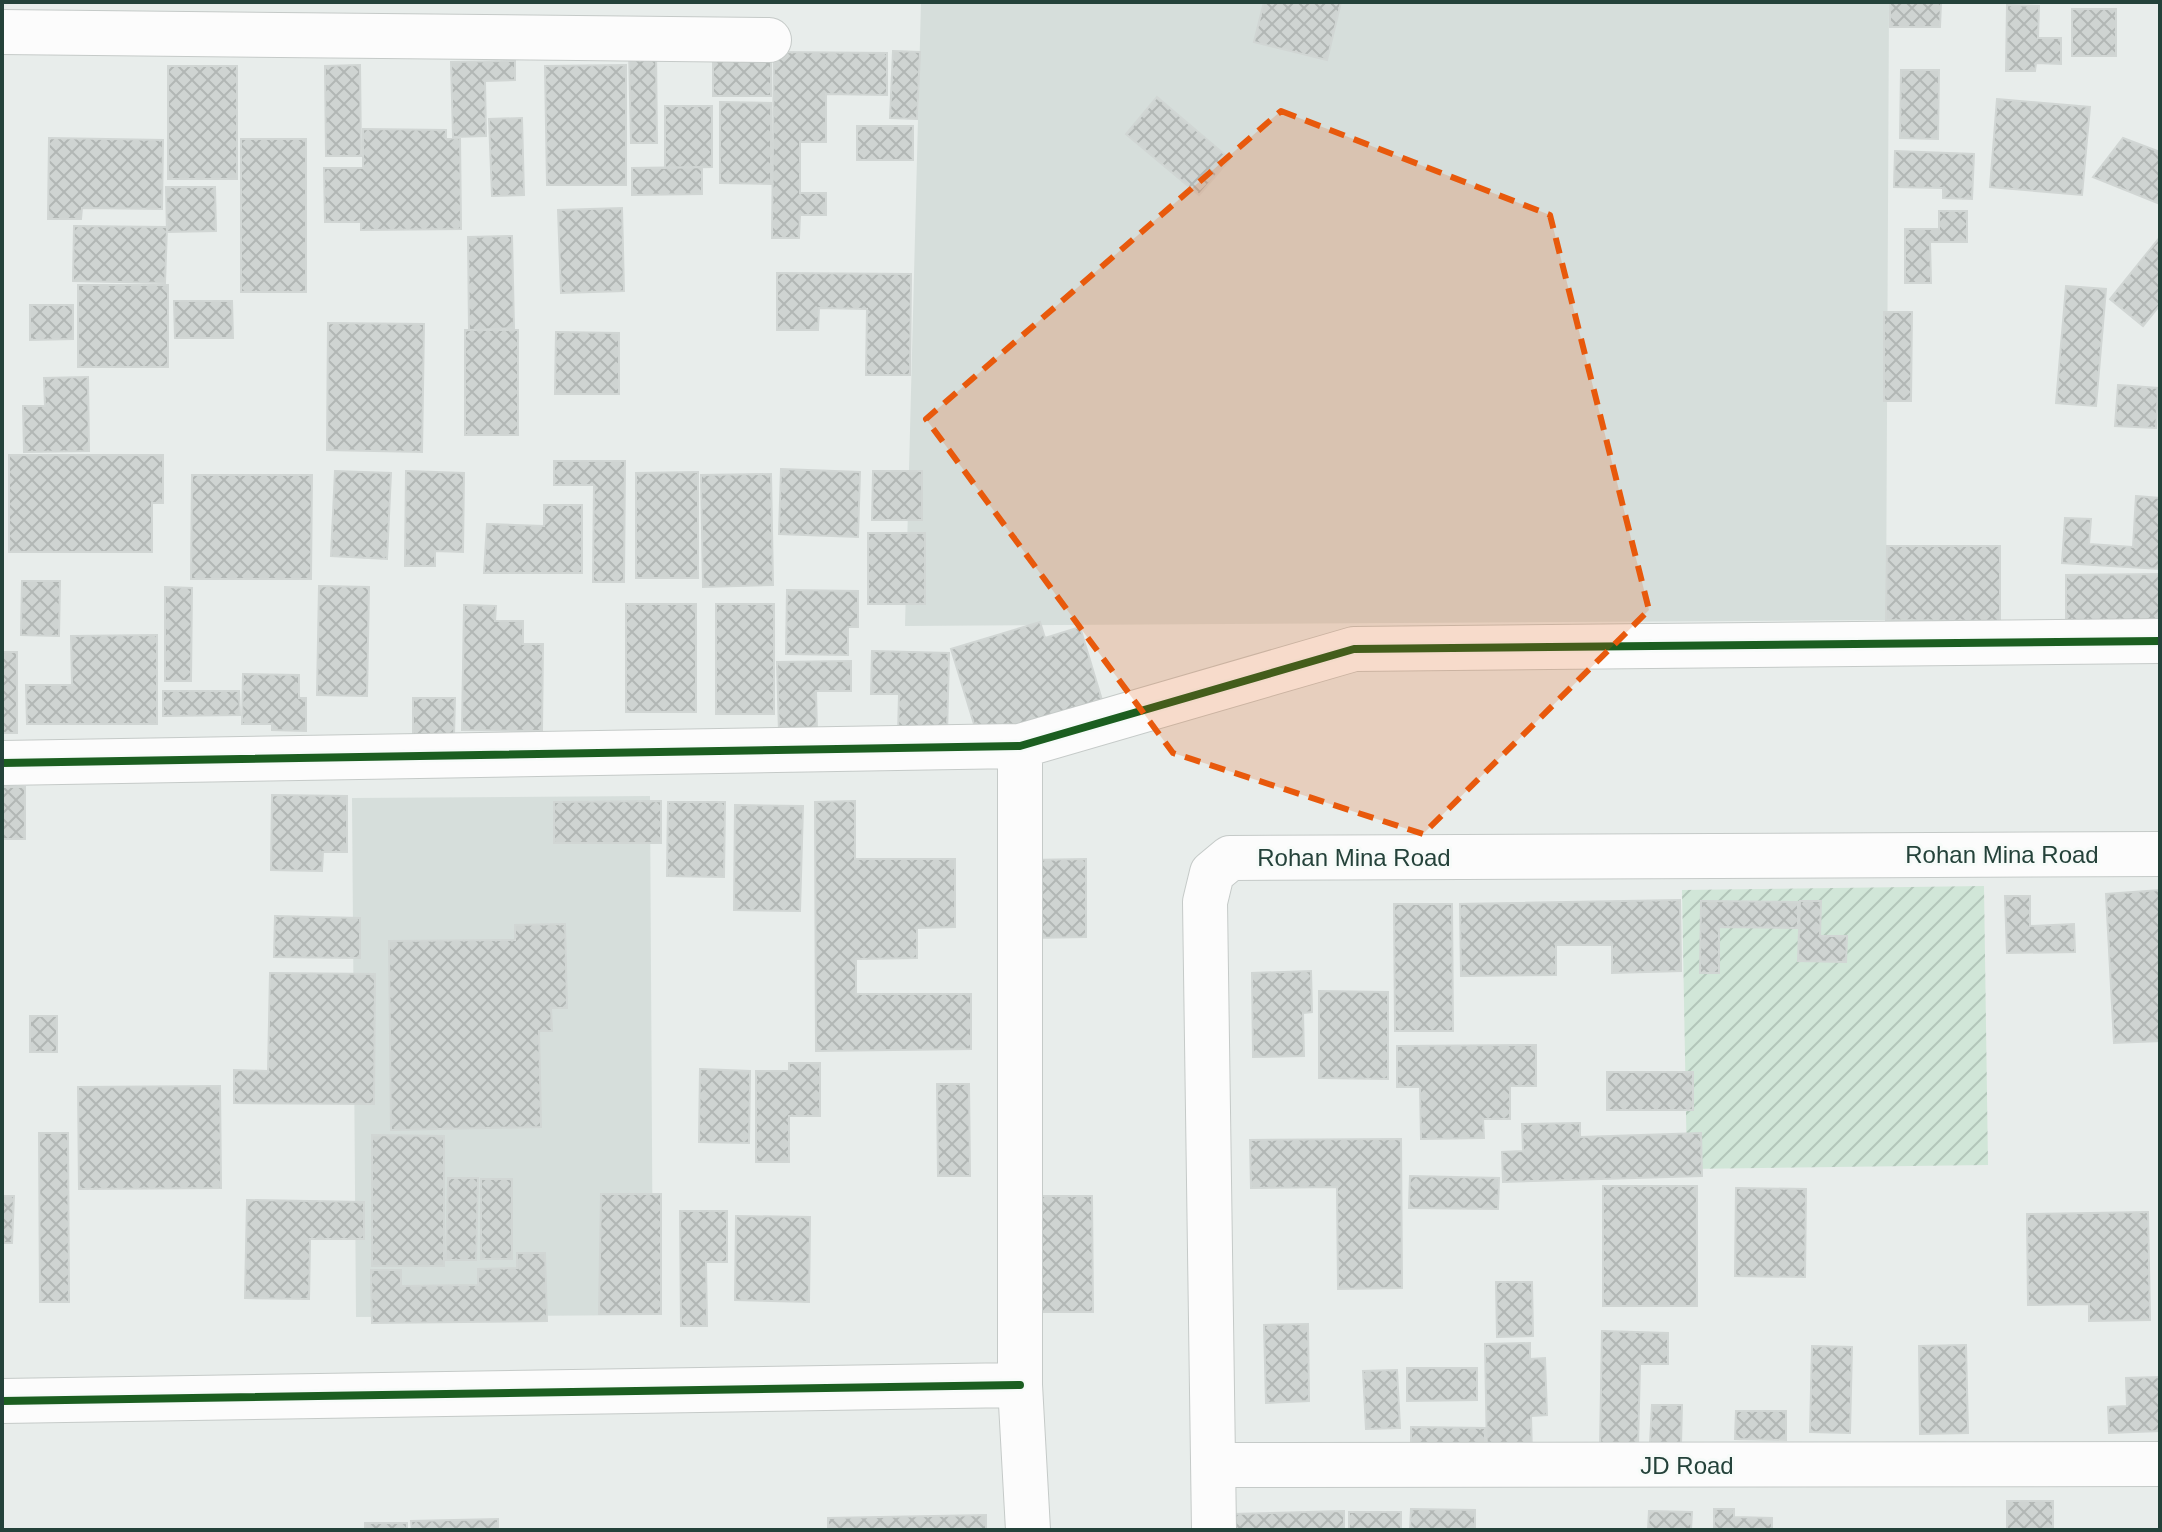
<svg xmlns="http://www.w3.org/2000/svg" width="2162" height="1532" font-family="Arial,sans-serif">
<style>
.built{fill:#d6dedb}
.garden{fill:url(#garden-furrows)}
.building{fill:url(#building-cross-hatch);stroke:#d1d6d4;stroke-width:2}
.lines{fill:none;stroke-linecap:round;stroke-linejoin:round}
.minor-casing{stroke:#c5cac8;stroke-width:46}
.minor{stroke:#fcfcfc;stroke-width:44}
.cycleway-casing{stroke:#f7fbf9;stroke-width:13}
.cycleway{stroke:#1b5e20;stroke-width:8}
.marked{fill:#e8590c;fill-opacity:0.2;stroke:#e8590c;stroke-width:6;stroke-dasharray:16 10;stroke-linejoin:round}
.labels{text-anchor:middle;dominant-baseline:central;stroke-width:6;stroke-linejoin:round;paint-order:stroke}
.street-label{font-size:24px;fill:#24423a;stroke:#f7fbf9}
</style>
<defs>
<pattern id="garden-furrows" width="10" height="10" patternUnits="userSpaceOnUse" patternTransform="scale(2)"><rect width="10" height="10" fill="#d1e6d8"/><path d="M-1 1l2-2M0 10L10 0M9 11l2-2" fill="none" stroke="#b3c6ba"/></pattern>
<pattern id="building-cross-hatch" width="8" height="8" patternUnits="userSpaceOnUse" patternTransform="scale(2)"><rect width="8" height="8" fill="#cfd4d2"/><path d="M0 0l8 8M0 8l8-8" fill="none" stroke="#b2b7b5"/></pattern>
</defs>
<rect width="100%" height="100%" fill="#e8edeb"/>
<path class="built" d="M 921,2 L 1889,2 L 1886,620 L 905,626 Z
M 650,796 L 653,1315 L 356,1317 L 352,798 Z"/>
<path class="garden" d="M 1984,886 L 1988,1165 L 1687,1169 L 1682,890 Z"/>
<path class="building" d="M 1264,2 L 1341,2 L 1327,60 L 1254,42 Z
M 1890,2 L 1941,2 L 1940,27 L 1890,27 Z
M 2007,5 L 2039,6 L 2038,38 L 2061,38 L 2061,64 L 2036,63 L 2035,71 L 2006,71 Z
M 2072,9 L 2116,9 L 2116,56 L 2072,56 Z
M 629,50 L 656,50 L 657,143 L 631,143 Z
M 893,51 L 920,52 L 917,119 L 890,118 Z
M 713,52 L 771,52 L 771,96 L 713,96 Z
M 774,52 L 887,53 L 887,95 L 826,94 L 826,142 L 800,142 L 800,193 L 826,193 L 826,215 L 800,215 L 799,238 L 772,238 Z
M 515,61 L 515,80 L 485,81 L 486,136 L 453,137 L 451,62 Z
M 360,65 L 361,156 L 326,156 L 325,66 Z
M 626,65 L 626,185 L 547,185 L 545,66 Z
M 168,66 L 237,66 L 237,179 L 168,179 Z
M 1901,70 L 1939,70 L 1938,139 L 1900,138 Z
M 1157,97 L 1230,159 L 1199,195 L 1126,134 Z
M 1997,99 L 2090,107 L 2082,195 L 1990,187 Z
M 720,102 L 771,103 L 771,184 L 720,183 Z
M 665,106 L 712,106 L 712,167 L 665,168 Z
M 522,118 L 524,195 L 492,196 L 489,119 Z
M 857,126 L 913,126 L 913,160 L 857,160 Z
M 363,129 L 446,130 L 446,139 L 460,138 L 461,229 L 361,230 L 361,222 L 325,222 L 324,168 L 363,168 Z
M 49,138 L 163,140 L 162,209 L 82,208 L 81,219 L 48,219 Z
M 2123,138 L 2160,152 L 2160,204 L 2093,177 Z
M 241,139 L 306,139 L 306,292 L 241,292 Z
M 1895,151 L 1974,154 L 1972,199 L 1943,198 L 1943,188 L 1894,187 Z
M 702,167 L 702,194 L 632,195 L 632,168 Z
M 166,187 L 215,187 L 216,231 L 167,232 Z
M 622,208 L 624,291 L 561,293 L 558,210 Z
M 1939,211 L 1967,211 L 1967,242 L 1930,242 L 1931,283 L 1905,283 L 1905,229 L 1939,229 Z
M 74,226 L 167,227 L 165,283 L 73,281 Z
M 512,236 L 514,328 L 469,330 L 468,237 Z
M 2160,237 L 2160,305 L 2143,326 L 2110,299 Z
M 777,273 L 911,274 L 910,375 L 866,375 L 867,309 L 819,308 L 818,330 L 777,330 Z
M 78,285 L 168,285 L 168,367 L 78,367 Z
M 2066,286 L 2106,289 L 2096,406 L 2056,403 Z
M 174,301 L 232,301 L 233,338 L 175,338 Z
M 30,305 L 73,305 L 73,339 L 30,340 Z
M 1884,312 L 1912,312 L 1911,401 L 1884,401 Z
M 328,323 L 424,324 L 422,452 L 327,450 Z
M 465,330 L 518,330 L 518,435 L 465,435 Z
M 556,332 L 619,333 L 619,394 L 555,394 Z
M 88,377 L 89,451 L 24,452 L 23,406 L 45,406 L 44,378 Z
M 2118,385 L 2158,388 L 2156,428 L 2115,426 Z
M 9,455 L 163,455 L 163,503 L 152,503 L 152,552 L 9,552 Z
M 554,461 L 625,461 L 624,582 L 593,582 L 594,485 L 554,485 Z
M 781,469 L 860,472 L 858,537 L 779,534 Z
M 335,471 L 391,473 L 387,559 L 331,556 Z
M 406,471 L 464,473 L 463,552 L 435,551 L 435,566 L 405,566 Z
M 873,471 L 922,471 L 922,520 L 872,520 Z
M 698,472 L 698,578 L 636,578 L 636,473 Z
M 771,474 L 773,585 L 703,587 L 701,475 Z
M 192,475 L 312,475 L 311,579 L 191,579 Z
M 2136,496 L 2160,498 L 2160,569 L 2062,563 L 2065,518 L 2091,519 L 2089,544 L 2133,547 Z
M 544,505 L 582,505 L 582,573 L 484,573 L 487,524 L 544,526 Z
M 868,533 L 925,533 L 925,604 L 868,604 Z
M 1887,546 L 2000,546 L 2000,621 L 1886,620 Z
M 2160,574 L 2160,620 L 2066,620 L 2066,575 Z
M 22,581 L 60,581 L 59,636 L 21,635 Z
M 319,586 L 369,587 L 367,696 L 317,695 Z
M 165,587 L 192,588 L 191,681 L 165,681 Z
M 787,590 L 858,591 L 858,627 L 848,627 L 848,655 L 786,654 Z
M 626,604 L 696,604 L 696,712 L 626,712 Z
M 716,604 L 774,604 L 774,714 L 716,714 Z
M 464,605 L 496,606 L 495,621 L 523,621 L 523,644 L 543,644 L 542,731 L 462,730 Z
M 1040,622 L 1045,638 L 1080,627 L 1102,700 L 978,737 L 951,649 Z
M 157,635 L 157,724 L 27,724 L 26,685 L 72,685 L 71,636 Z
M 872,651 L 949,653 L 947,736 L 898,735 L 899,694 L 871,694 Z
M 2,652 L 17,652 L 17,733 L 2,733 Z
M 851,661 L 851,691 L 816,691 L 817,731 L 779,732 L 777,662 Z
M 243,674 L 299,675 L 299,698 L 306,698 L 306,731 L 272,730 L 272,724 L 242,724 Z
M 163,691 L 239,691 L 240,715 L 163,716 Z
M 413,698 L 455,698 L 454,736 L 413,735 Z
M 2,787 L 25,787 L 25,839 L 2,839 Z
M 272,795 L 347,796 L 347,852 L 323,852 L 322,871 L 271,870 Z
M 661,801 L 661,843 L 554,843 L 554,802 Z
M 855,801 L 855,859 L 955,859 L 955,927 L 917,928 L 917,958 L 856,959 L 856,994 L 971,994 L 971,1049 L 816,1051 L 815,802 Z
M 668,802 L 725,802 L 724,877 L 667,876 Z
M 735,805 L 803,806 L 800,911 L 734,910 Z
M 1086,859 L 1086,937 L 1030,938 L 1029,860 Z
M 2160,890 L 2160,1041 L 2114,1043 L 2106,894 Z
M 2005,896 L 2030,896 L 2030,926 L 2074,924 L 2075,952 L 2007,953 Z
M 1680,900 L 1681,971 L 1612,973 L 1612,945 L 1556,945 L 1556,975 L 1461,976 L 1460,904 Z
M 1701,901 L 1798,902 L 1798,928 L 1719,927 L 1719,973 L 1700,973 Z
M 1800,901 L 1821,901 L 1820,936 L 1847,936 L 1846,962 L 1798,961 Z
M 1394,904 L 1452,904 L 1453,1031 L 1395,1031 Z
M 275,916 L 360,918 L 360,958 L 274,957 Z
M 565,924 L 567,1008 L 551,1008 L 552,1031 L 539,1031 L 541,1127 L 391,1130 L 389,941 L 515,940 L 515,925 Z
M 1311,971 L 1312,1012 L 1303,1013 L 1304,1056 L 1253,1057 L 1252,973 Z
M 270,973 L 375,974 L 374,1104 L 234,1103 L 234,1070 L 268,1071 Z
M 1319,991 L 1388,992 L 1388,1079 L 1319,1078 Z
M 30,1016 L 57,1016 L 57,1052 L 30,1052 Z
M 1536,1045 L 1536,1086 L 1510,1086 L 1510,1119 L 1483,1119 L 1484,1138 L 1421,1139 L 1420,1087 L 1397,1087 L 1397,1046 Z
M 789,1063 L 820,1063 L 820,1116 L 789,1116 L 789,1162 L 756,1162 L 756,1071 L 789,1071 Z
M 700,1069 L 750,1071 L 749,1143 L 699,1142 Z
M 1607,1072 L 1693,1072 L 1693,1110 L 1607,1110 Z
M 937,1084 L 969,1084 L 970,1176 L 938,1176 Z
M 220,1086 L 221,1188 L 79,1189 L 78,1087 Z
M 1580,1123 L 1580,1137 L 1701,1133 L 1702,1176 L 1503,1182 L 1502,1152 L 1523,1151 L 1522,1124 Z
M 39,1133 L 68,1133 L 69,1302 L 40,1302 Z
M 372,1135 L 444,1136 L 444,1266 L 372,1266 Z
M 1401,1139 L 1402,1288 L 1338,1289 L 1337,1187 L 1251,1188 L 1250,1140 Z
M 1410,1176 L 1499,1178 L 1498,1209 L 1409,1208 Z
M 448,1178 L 478,1178 L 476,1260 L 446,1260 Z
M 481,1179 L 512,1179 L 512,1259 L 481,1259 Z
M 1603,1186 L 1697,1186 L 1697,1306 L 1603,1306 Z
M 1736,1188 L 1806,1189 L 1805,1277 L 1735,1276 Z
M 601,1194 L 661,1194 L 661,1314 L 599,1314 Z
M 2,1196 L 14,1196 L 12,1243 L 2,1243 Z
M 1025,1196 L 1092,1196 L 1093,1312 L 1025,1312 Z
M 247,1200 L 364,1202 L 364,1239 L 310,1239 L 309,1299 L 245,1298 Z
M 680,1211 L 727,1211 L 727,1262 L 706,1262 L 707,1326 L 681,1326 Z
M 2148,1212 L 2150,1320 L 2089,1321 L 2089,1304 L 2028,1305 L 2027,1214 Z
M 736,1216 L 810,1217 L 809,1302 L 735,1300 Z
M 517,1253 L 545,1253 L 547,1321 L 372,1323 L 371,1270 L 401,1270 L 401,1286 L 478,1285 L 478,1269 L 517,1268 Z
M 1496,1282 L 1532,1282 L 1533,1336 L 1497,1337 Z
M 1308,1324 L 1309,1401 L 1266,1403 L 1264,1325 Z
M 1602,1331 L 1668,1333 L 1668,1364 L 1640,1364 L 1638,1447 L 1600,1447 Z
M 1530,1343 L 1530,1359 L 1545,1358 L 1547,1415 L 1531,1416 L 1532,1454 L 1487,1454 L 1485,1344 Z
M 1966,1345 L 1968,1433 L 1920,1434 L 1919,1346 Z
M 1812,1346 L 1852,1347 L 1850,1433 L 1810,1432 Z
M 1407,1368 L 1477,1368 L 1477,1400 L 1407,1401 Z
M 1397,1370 L 1400,1428 L 1366,1429 L 1363,1371 Z
M 2160,1377 L 2160,1431 L 2109,1433 L 2108,1407 L 2127,1406 L 2126,1378 Z
M 1652,1405 L 1682,1405 L 1681,1444 L 1650,1443 Z
M 1736,1411 L 1786,1411 L 1786,1440 L 1735,1439 Z
M 1411,1427 L 1485,1428 L 1485,1455 L 1411,1455 Z
M 2007,1501 L 2053,1501 L 2053,1530 L 2007,1530 Z
M 1411,1509 L 1475,1510 L 1475,1530 L 1410,1530 Z
M 1714,1509 L 1734,1509 L 1734,1517 L 1772,1518 L 1772,1530 L 1714,1530 Z
M 1344,1511 L 1344,1530 L 1233,1530 L 1233,1514 Z
M 1649,1511 L 1692,1512 L 1691,1530 L 1648,1530 Z
M 1349,1512 L 1401,1512 L 1401,1530 L 1349,1530 Z
M 986,1515 L 986,1530 L 828,1530 L 828,1518 Z
M 498,1519 L 498,1530 L 412,1530 L 411,1521 Z
M 365,1523 L 407,1523 L 407,1530 L 365,1530 Z
M 227,1529 L 358,1529 L 358,1530 L 227,1530 Z"/>
<g class="lines">
<defs>
<path id="minor" d="M 2,32 L 769,40
M 1020,746 L 1020,1385 L 1028,1530
M 2,763 L 1020,746 L 1354,649 L 2160,641
M 2,1401 L 1020,1385
M 1214,1465 L 2160,1464
M 1214,1530 L 1205,902 L 1212,873 L 1230,858 L 2160,854"/>
</defs>
<use href="#minor" class="minor-casing"/>
<use href="#minor" class="minor"/>
<defs>
<path id="cycleway" d="M 2,763 L 1020,746 L 1354,649 L 2160,641
M 2,1401 L 1020,1385"/>
</defs>
<use href="#cycleway" class="cycleway-casing"/>
<use href="#cycleway" class="cycleway"/>
</g>
<path class="marked" d="M 1281,111 L 1550,215 L 1649,610 L 1423,834 L 1173,753 L 926,419 Z"/>
<g class="labels">
<g class="street-label">
<text x="2002" y="854">Rohan Mina Road</text>
<text x="1354" y="857">Rohan Mina Road</text>
<text x="1687" y="1465">JD Road</text>
</g>
</g>
<rect width="2162" height="1532" fill="none" stroke="#24423a" stroke-width="8"/>
</svg>
